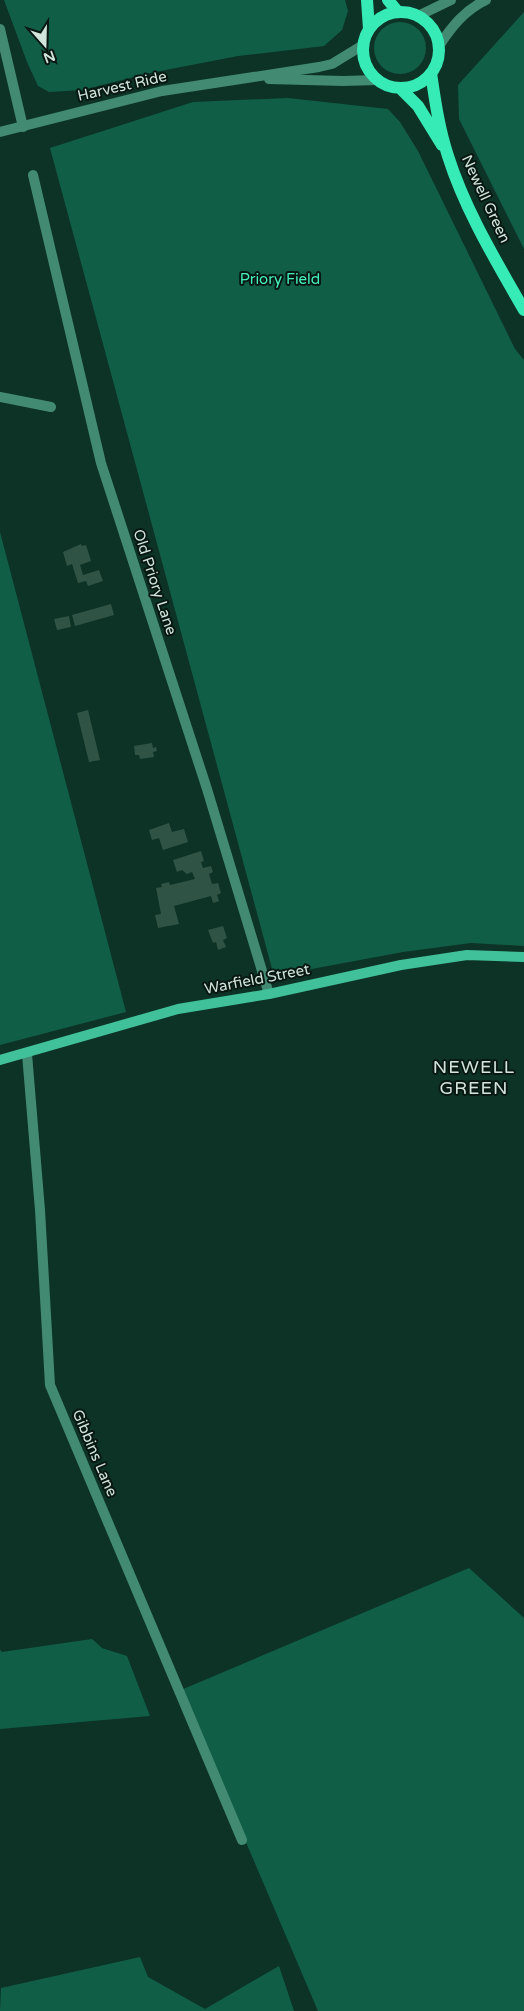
<svg xmlns="http://www.w3.org/2000/svg" width="524" height="2011" font-family="'Varela Round',sans-serif">
<style>
.green{fill:#115e47}
.building{fill:#2f5446}
.lines{fill:none;stroke-linecap:round;stroke-linejoin:round}
.minor{stroke:#428a71;stroke-width:10}
.tertiary{stroke:#428a71;stroke-width:10}
.secondary{stroke:#41c199;stroke-width:10}
.primary{stroke:#37ebb7;stroke-width:12}
.labels{text-anchor:middle;dominant-baseline:central;stroke-width:4;stroke-linejoin:round;paint-order:stroke}
.street-label{font-size:15px;fill:#d1e5dd;stroke:#081711}
.park-label{font-size:15px;fill:#45f0bd;stroke:#081711}
.quarter-label{font-size:18px;letter-spacing:1px;fill:#d1e5dd;stroke:#081711}
</style>
<rect width="100%" height="100%" fill="#0c3326"/>
<path class="green" d="M 4,0 L 345,0 L 348,11 L 342,30 L 324,46 L 238,56 L 150,73 L 82,90 L 49,92 L 38,86 L 27,62 Z
M 524,12 L 524,249 L 459,119 L 458,85 Z
M374 48a26 26 0 1 1 52 0a26 26 0 1 1-52 0Z
M 288,98 L 388,109 L 400,122 L 418,151 L 515,349 L 524,360 L 524,946 L 471,943 L 403,952 L 274,976 L 50,148 L 193,102 Z
M 0,532 L 126,1012 L 0,1045 Z
M 469,1568 L 524,1618 L 524,2011 L 318,2011 L 181,1690 Z
M 92,1639 L 102,1648 L 127,1656 L 150,1716 L 0,1729 L 0,1650 L 2,1652 Z
M 140,1957 L 148,1977 L 205,2009 L 279,1966 L 294,2011 L 0,2011 L 1,1988 Z"/>
<path class="building" d="M 81,544 L 82,546 L 86,545 L 91,561 L 80,565 L 83,575 L 99,570 L 103,581 L 88,586 L 86,581 L 78,583 L 72,564 L 67,566 L 63,552 Z
M 111,604 L 114,615 L 75,626 L 72,615 Z
M 69,616 L 71,627 L 57,630 L 54,619 Z
M 88,710 L 100,760 L 89,762 L 77,713 Z
M 152,743 L 153,748 L 156,747 L 157,751 L 153,752 L 154,757 L 140,759 L 139,755 L 135,755 L 134,746 Z
M 169,823 L 172,832 L 184,829 L 188,842 L 163,850 L 159,838 L 152,840 L 149,830 Z
M 201,851 L 204,861 L 201,862 L 203,868 L 211,866 L 213,872 L 209,874 L 212,884 L 218,883 L 221,893 L 217,895 L 219,901 L 213,903 L 211,896 L 174,906 L 179,924 L 158,928 L 155,915 L 161,914 L 156,888 L 162,887 L 161,884 L 169,882 L 170,885 L 195,879 L 192,872 L 187,874 L 182,870 L 177,872 L 173,860 Z
M 223,926 L 227,938 L 223,940 L 226,947 L 218,950 L 216,942 L 213,943 L 208,930 Z"/>
<g class="lines">
<path class="minor" d="M 0,29 L 23,127
M 33,175 L 101,463 L 207,789 L 269,994
M 0,397 L 51,407
M 27,1054 L 40,1210 L 50,1385 L 242,1840"/>
<path class="tertiary" d="M 418,16 L 451,0
M 439,46 C 452,26 465,10 486,0
M 269,79 L 343,81 L 378,80
M 0,132 L 162,91 L 319,67 L 332,64 L 363,45"/>
<path class="secondary" d="M 0,1060 L 178,1009 L 269,994 L 401,965 L 467,955 L 524,957"/>
<path class="primary" d="M 367,0 L 369,29
M 388,0 L 398,12
M363 50a38 38 0 1 1 76 0a38 38 0 1 1-76 0Z
M 431,73 C 435,100 439,129 448,156 C 465,210 496,261 524,310
M 400,88 L 418,106 L 442,145"/>
</g>
<g class="labels">
<g class="street-label">
<text transform="translate(122 86) rotate(-13)">Harvest Ride</text>
<text transform="translate(486 199) rotate(65)">Newell Green</text>
<text transform="translate(155 582) rotate(72)">Old Priory Lane</text>
<text transform="translate(257 979) rotate(-11)">Warfield Street</text>
<text transform="translate(95 1453) rotate(67)">Gibbins Lane</text>
</g>
<g class="park-label">
<text x="280" y="279">Priory Field</text>
</g>
<g class="quarter-label">
<text x="474" y="1067">NEWELL<tspan x="474" dy="21">GREEN</tspan></text>
</g>
</g>
<g transform="translate(45 45) rotate(160)" stroke="#081711" stroke-width="4" paint-order="stroke">
<path d="M0-4L9 19L0 12L-9 19Z" fill="#d1e5dd"/>
<text y="-8" font-size="14" font-weight="bold" text-anchor="middle" fill="#d1e5dd">N</text>
</g>
</svg>
